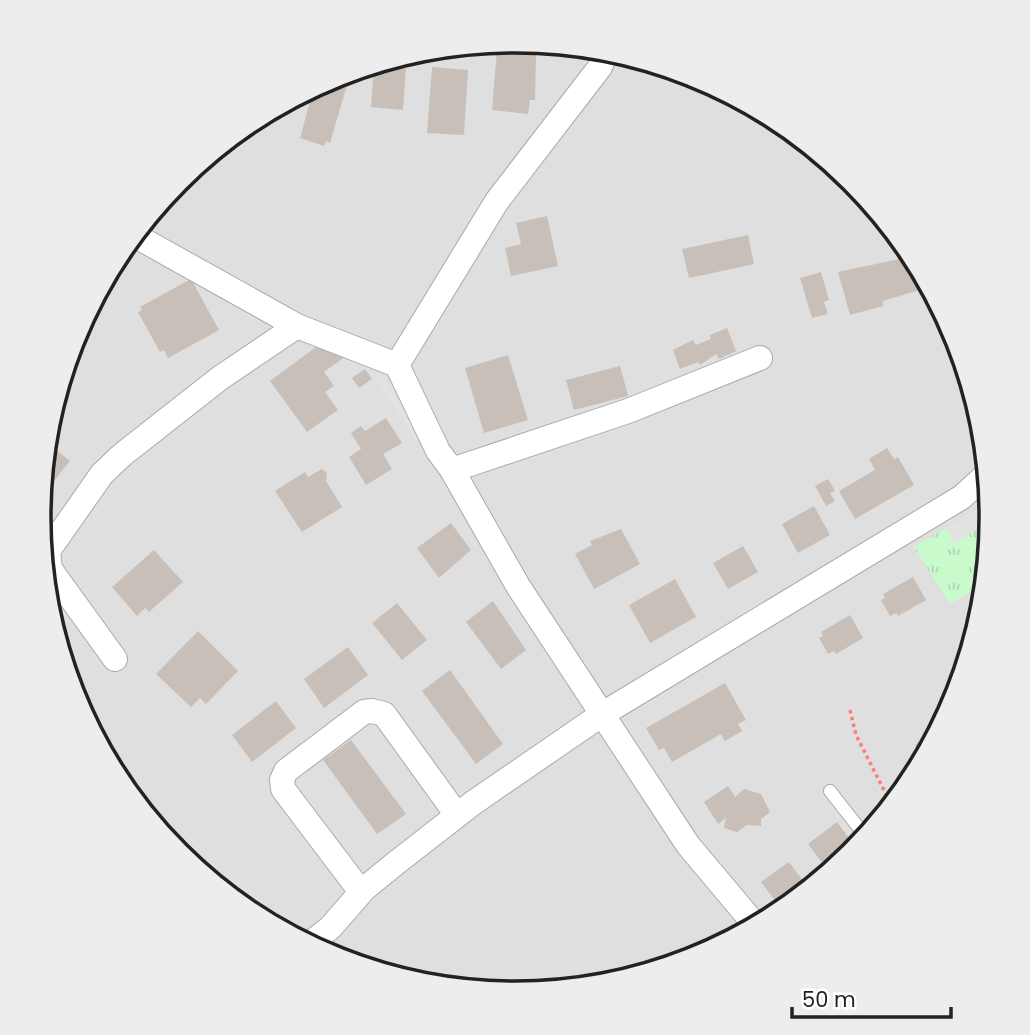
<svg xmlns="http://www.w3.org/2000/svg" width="1030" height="1035" font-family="Poppins,sans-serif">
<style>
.residential{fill:#e0dfdf}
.park{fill:url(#park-tufts)}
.parking{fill:#e2e2e2}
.building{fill:#c7bfb8}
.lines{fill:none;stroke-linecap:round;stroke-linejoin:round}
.service-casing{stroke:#a9a9a9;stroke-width:14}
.minor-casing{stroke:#a9a9a9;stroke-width:26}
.path{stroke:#fa8072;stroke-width:3.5;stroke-dasharray:3.5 3.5;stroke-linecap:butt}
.service{stroke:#fff;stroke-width:12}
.minor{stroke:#fff;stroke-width:24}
.rim{fill:none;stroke:#222;stroke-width:3.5}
</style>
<defs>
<pattern id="park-tufts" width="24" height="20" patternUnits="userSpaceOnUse" patternTransform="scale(1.75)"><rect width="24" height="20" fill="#c8facc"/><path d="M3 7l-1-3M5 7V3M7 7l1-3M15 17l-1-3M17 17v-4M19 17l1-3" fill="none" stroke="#acd6af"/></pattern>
</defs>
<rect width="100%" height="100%" fill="#f2efe9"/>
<path class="residential" d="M48 511a471 471 0 1 1 942 0a471 471 0 1 1-942 0Z"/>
<path class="park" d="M 991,521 L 985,582 L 950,604 L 914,547 L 946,528 L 955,543 Z"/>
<path class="parking" d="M 381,373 L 422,437 L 416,441 L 374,378 Z
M 990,501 L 991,521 L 955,543 L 946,528 Z"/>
<path class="building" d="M 497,50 L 536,54 L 535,100 L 530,100 L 528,114 L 492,110 Z
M 374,65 L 406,68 L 403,110 L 371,107 Z
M 432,67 L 468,70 L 464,135 L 427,133 Z
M 329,79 L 347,85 L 330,143 L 326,141 L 324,146 L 300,138 L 314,87 L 318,88 Z
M 547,216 L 558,266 L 511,276 L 505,248 L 521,244 L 516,223 Z
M 748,235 L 754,264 L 689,278 L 682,249 Z
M 909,257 L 919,290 L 883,301 L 883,306 L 850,315 L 838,272 Z
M 821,272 L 829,300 L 824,302 L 828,314 L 812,318 L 800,278 Z
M 191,279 L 219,330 L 168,358 L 164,350 L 160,352 L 138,312 L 142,310 L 140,307 Z
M 727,328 L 736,351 L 719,359 L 716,354 L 700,365 L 698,362 L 680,369 L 673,350 L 693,340 L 696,345 L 711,339 L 710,335 Z
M 316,347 L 346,356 L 324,372 L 334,386 L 325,392 L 338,410 L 307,432 L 270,381 Z
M 508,355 L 528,420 L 484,433 L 465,368 Z
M 620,366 L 628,396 L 574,410 L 566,380 Z
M 365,369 L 372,379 L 359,388 L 352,378 Z
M 386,418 L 402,443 L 383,454 L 392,469 L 366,485 L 349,457 L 361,449 L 351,433 L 361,426 L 365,431 Z
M 46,442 L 70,461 L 40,498 Z
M 887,448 L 894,459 L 898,457 L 914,485 L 855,519 L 839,491 L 875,470 L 869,459 Z
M 322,469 L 327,473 L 326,481 L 342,507 L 302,532 L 275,491 L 305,472 L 308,477 Z
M 828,479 L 835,491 L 830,493 L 835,501 L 826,506 L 815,486 Z
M 814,506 L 830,535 L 798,553 L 782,524 Z
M 451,523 L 471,550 L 439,578 L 417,548 Z
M 621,529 L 640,564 L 594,589 L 575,554 L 592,545 L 590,541 Z
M 743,546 L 758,572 L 728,589 L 713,563 Z
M 154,550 L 183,582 L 149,612 L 145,608 L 137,616 L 112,587 Z
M 913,577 L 926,600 L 898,616 L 896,613 L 890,616 L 881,600 L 885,598 L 883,594 Z
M 675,579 L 696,617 L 650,643 L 629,605 Z
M 493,601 L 526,650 L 501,669 L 466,622 Z
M 397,603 L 427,640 L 402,660 L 372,623 Z
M 850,615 L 863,638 L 836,654 L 834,651 L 828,654 L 819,638 L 823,636 L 821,632 Z
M 198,631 L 238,671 L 206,704 L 200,698 L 191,707 L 156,674 Z
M 348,647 L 368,675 L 324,708 L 304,679 Z
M 450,670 L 503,744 L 476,764 L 422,691 Z
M 725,683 L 746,720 L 738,724 L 742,731 L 725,741 L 721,734 L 672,762 L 664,748 L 659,750 L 646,728 Z
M 276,701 L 296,728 L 252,762 L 232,735 Z
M 930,734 L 934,739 L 914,776 L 905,764 L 921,753 L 915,745 Z
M 351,740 L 406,814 L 377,834 L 323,760 Z
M 728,786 L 735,797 L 744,789 L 761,794 L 770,812 L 761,819 L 761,826 L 747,825 L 737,832 L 724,828 L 726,818 L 718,824 L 704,802 Z
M 837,822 L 857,849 L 830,873 L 808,844 Z
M 789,862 L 809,889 L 783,911 L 761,882 Z"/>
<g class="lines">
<defs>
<path id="service" d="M 830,791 L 866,837"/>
<path id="minor" d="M 607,50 L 600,67 L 497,201 L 397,365 L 438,451 L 452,470 L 518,586 L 688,845 L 756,926
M 134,235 L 297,326 L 397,365
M 452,470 L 628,411 L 760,358
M 115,659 L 50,569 L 48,551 L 102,474 L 122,455 L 220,378 L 297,326
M 944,722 L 946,718
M 361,892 L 283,789 L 282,780 L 286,771 L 364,712 L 372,711 L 384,714 L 457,815
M 308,945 L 330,928 L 364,889 L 396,863 L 473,803 L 601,715 L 962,497 L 987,474"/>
</defs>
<use href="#service" class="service-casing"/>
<use href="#minor" class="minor-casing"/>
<path class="path" d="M 850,710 L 856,735 L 892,806"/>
<use href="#service" class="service"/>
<use href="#minor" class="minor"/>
</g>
<path d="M0 0H1030V1035H0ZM51 517a464 464 0 1 1 928 0a464 464 0 1 1-928 0Z" fill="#ededed" fill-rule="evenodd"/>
<path class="rim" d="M51 517a464 464 0 1 1 928 0a464 464 0 1 1-928 0Z"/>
<path d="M792 1007v10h159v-10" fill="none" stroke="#222222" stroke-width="3.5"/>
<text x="802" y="1007" font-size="21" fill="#222222" stroke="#ffffff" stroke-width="5" paint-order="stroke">50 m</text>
</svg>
